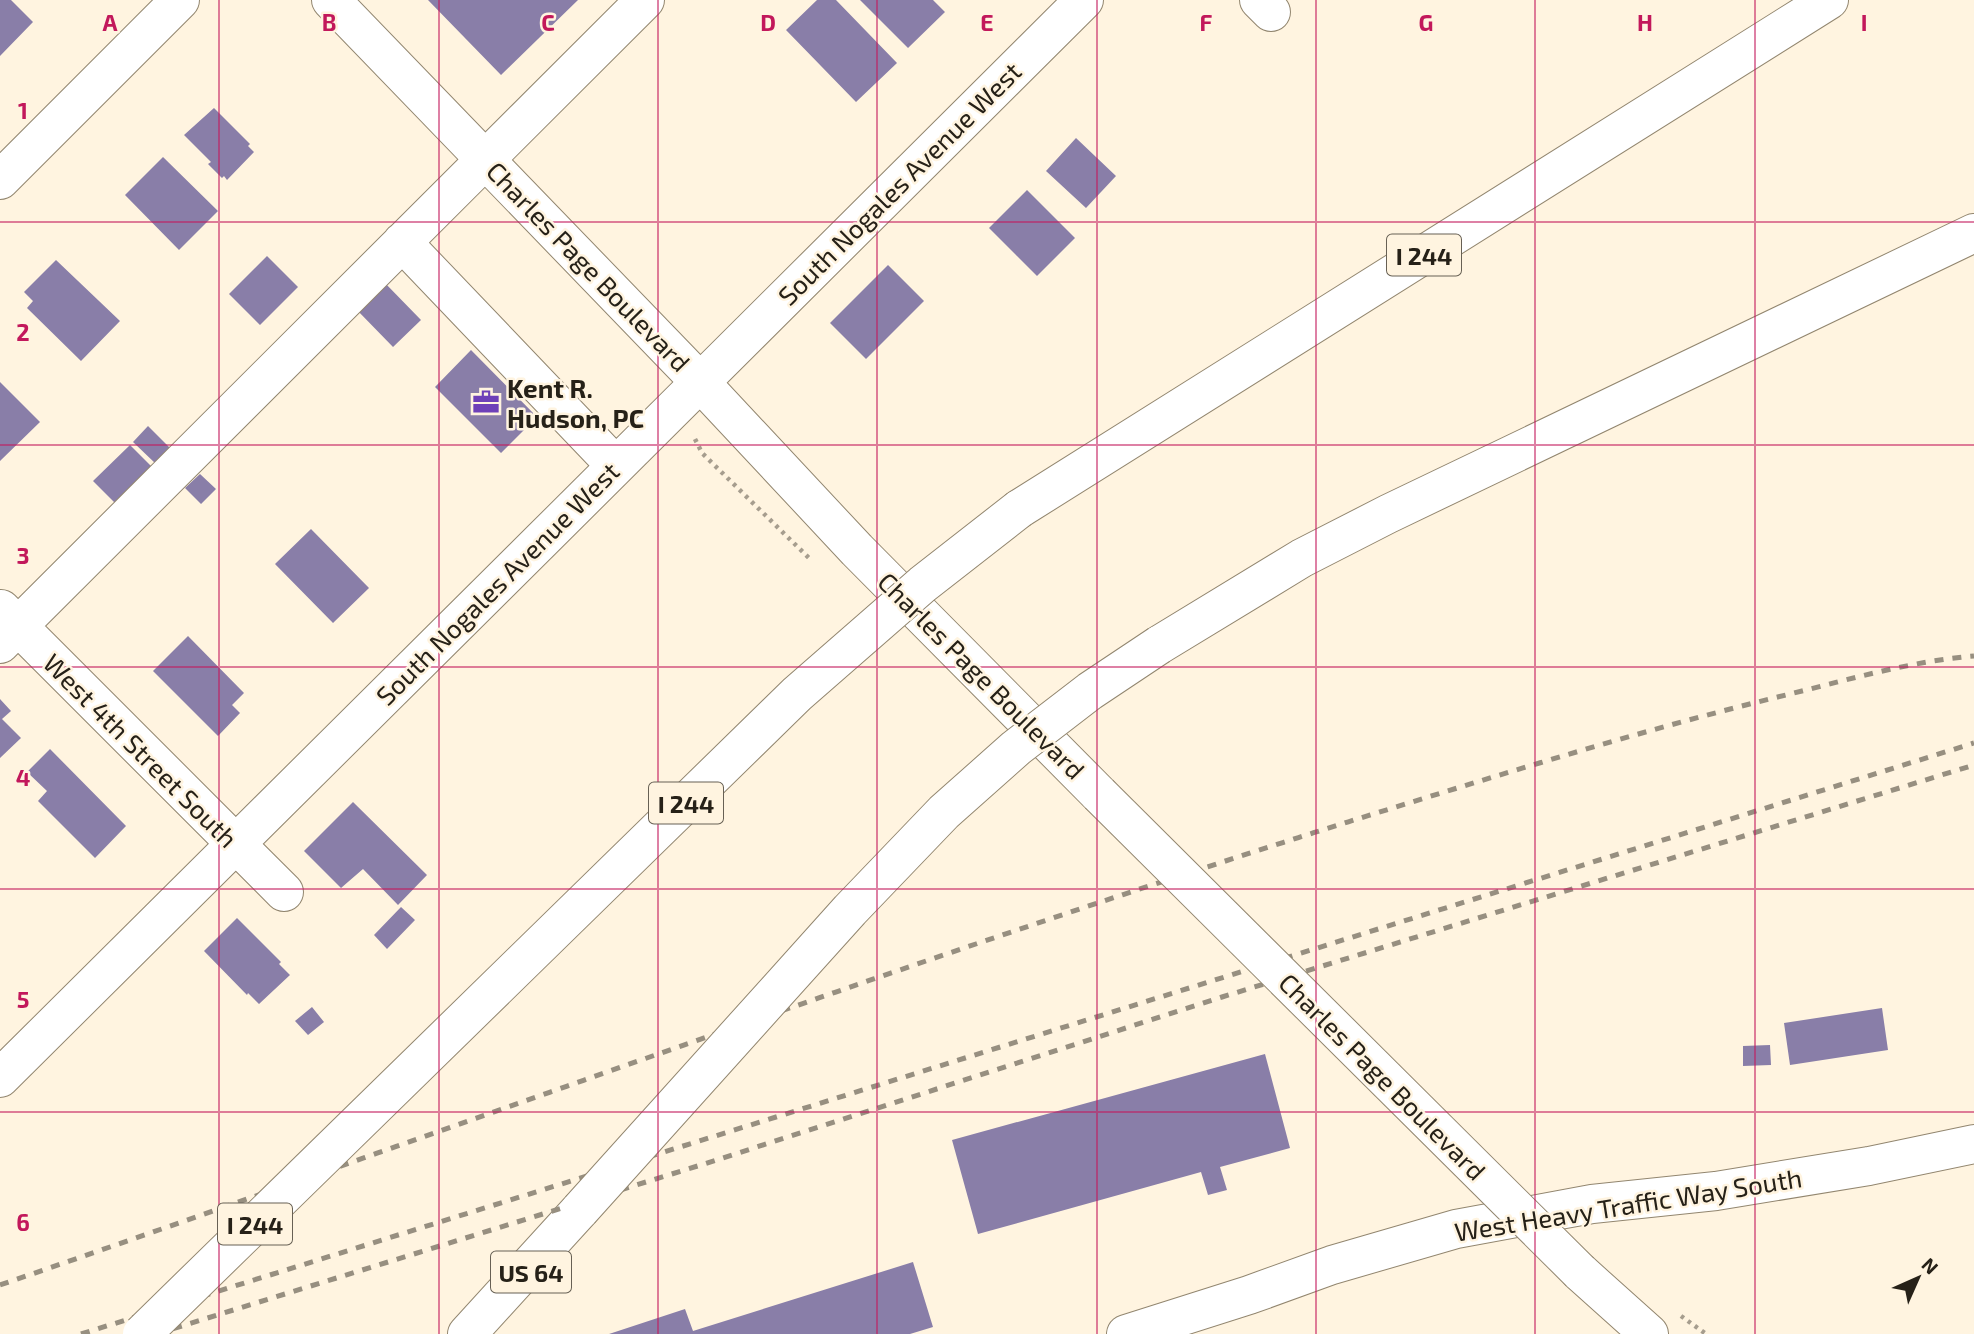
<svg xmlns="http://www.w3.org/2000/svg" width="1974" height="1334" font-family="'Exo 2',sans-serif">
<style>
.building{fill:#897ea8}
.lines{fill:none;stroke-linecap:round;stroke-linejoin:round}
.minor-casing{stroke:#92866f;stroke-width:40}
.major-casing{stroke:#92866f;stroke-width:40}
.highway-casing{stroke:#92866f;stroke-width:40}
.path{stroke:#a69d8e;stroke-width:4.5;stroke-dasharray:3.5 5;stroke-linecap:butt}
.minor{stroke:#fff;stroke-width:38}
.major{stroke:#fff;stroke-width:38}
.highway{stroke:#fff;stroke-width:38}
.rail{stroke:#978f80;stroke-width:5;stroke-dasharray:9 9;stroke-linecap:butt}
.major-bridge-casing{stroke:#92866f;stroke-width:40;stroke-linecap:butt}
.highway-bridge-casing{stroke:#92866f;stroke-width:40;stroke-linecap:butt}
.major-bridge{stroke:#fff;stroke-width:38}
.highway-bridge{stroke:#fff;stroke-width:38}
.grid{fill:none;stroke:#c2185b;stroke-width:2;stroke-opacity:0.55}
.labels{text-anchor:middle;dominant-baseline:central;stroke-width:5;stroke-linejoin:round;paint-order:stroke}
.shield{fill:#fff4e0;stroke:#676054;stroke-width:2}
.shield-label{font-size:24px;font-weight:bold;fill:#262118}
.street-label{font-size:26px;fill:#262118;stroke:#fff4e0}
.poi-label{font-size:26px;font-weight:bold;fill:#262118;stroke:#fff4e0;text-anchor:start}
.grid-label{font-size:23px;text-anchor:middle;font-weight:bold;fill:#c2185b;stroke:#fff4e0;stroke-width:5;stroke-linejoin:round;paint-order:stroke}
</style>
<rect width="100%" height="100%" fill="#fff4e0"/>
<path class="building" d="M 0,0 L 11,0 L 33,22 L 0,56 Z
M 428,0 L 578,0 L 501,75 Z
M 817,0 L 836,0 L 897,63 L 856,102 L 786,30 Z
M 860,0 L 933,0 L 945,12 L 908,48 Z
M 214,108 L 250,144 L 248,146 L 254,152 L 227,180 L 224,176 L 222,178 L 208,164 L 211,162 L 184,135 Z
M 1076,138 L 1116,176 L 1086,208 L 1046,171 Z
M 163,157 L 218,211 L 179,250 L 125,195 Z
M 1027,190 L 1075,238 L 1037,276 L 989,228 Z
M 267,256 L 298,287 L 260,325 L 229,294 Z
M 56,260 L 120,321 L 81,361 L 27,308 L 33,301 L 24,292 Z
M 888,265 L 924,301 L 866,359 L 830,323 Z
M 384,282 L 421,320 L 393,347 L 356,309 Z
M 471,350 L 537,417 L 501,453 L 435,387 Z
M 0,382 L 40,422 L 0,461 Z
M 148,426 L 171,449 L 156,464 L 133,442 Z
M 130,445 L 156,471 L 119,507 L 93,481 Z
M 200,474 L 216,489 L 201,504 L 185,488 Z
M 311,529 L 369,588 L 333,623 L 275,564 Z
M 188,636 L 244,693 L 232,705 L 240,713 L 218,736 L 153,671 Z
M 0,699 L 11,711 L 2,719 L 21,738 L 0,758 Z
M 50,749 L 126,826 L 95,858 L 38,801 L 47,791 L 27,772 Z
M 353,802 L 427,875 L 398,905 L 363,869 L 341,888 L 304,851 Z
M 401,907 L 415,920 L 387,949 L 374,935 Z
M 237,918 L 281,962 L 279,964 L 290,975 L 259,1004 L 248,993 L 247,995 L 204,951 Z
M 312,1007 L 324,1022 L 308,1035 L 295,1021 Z
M 1882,1008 L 1888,1050 L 1790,1065 L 1784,1023 Z
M 1770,1045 L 1771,1065 L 1743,1066 L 1743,1046 Z
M 1265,1054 L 1290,1148 L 1220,1167 L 1227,1190 L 1208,1195 L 1201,1172 L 978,1234 L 952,1140 Z
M 913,1262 L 933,1327 L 910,1334 L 609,1334 L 685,1309 L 693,1331 Z"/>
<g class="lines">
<defs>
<path id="minor" d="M 1259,0 L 1271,12
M 0,180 L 180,0
M 402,242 L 615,465
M 1,609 L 284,892
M 0,644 L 645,0
M 0,1078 C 363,721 722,358 1084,0
M 1126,1334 L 1249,1295 L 1332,1265 L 1456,1229 L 1592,1204 L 1716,1191 L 1869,1166 L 1974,1144"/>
<path id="major" d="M 331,0 L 699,381 L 857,550 L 1099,794
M 1580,1272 L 1649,1334"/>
<path id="highway" d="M 1019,509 L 1829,0
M 1159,645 L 1302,558 L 1388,514 L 1974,233
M 467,1334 L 580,1210"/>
</defs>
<use href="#minor" class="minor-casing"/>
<use href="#major" class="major-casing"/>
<use href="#highway" class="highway-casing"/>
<path class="path" d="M 695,439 L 702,453 L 812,561
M 1681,1316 L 1706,1334"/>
<use href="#minor" class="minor"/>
<use href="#major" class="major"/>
<use href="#highway" class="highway"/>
<path class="rail" d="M 0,1285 C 457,1128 909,959 1370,815 C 1509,772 1649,728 1790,694 C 1851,679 1912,661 1974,656
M 81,1334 L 1974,743
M 156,1334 L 704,1164 L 1222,997 L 1974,765"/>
<defs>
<path id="major-bridge" d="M 1099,794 L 1580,1272"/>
<path id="highway-bridge" d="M 580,1210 L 850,910 L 944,812 L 1016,748 L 1090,691 L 1159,645
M 142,1334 L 797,694 L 923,584 L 1019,509"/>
</defs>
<use href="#major-bridge" class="major-bridge-casing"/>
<use href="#highway-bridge" class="highway-bridge-casing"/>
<use href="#major-bridge" class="major-bridge"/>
<use href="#highway-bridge" class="highway-bridge"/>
</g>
<path class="grid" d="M 219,0 L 219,1334M 439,0 L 439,1334M 658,0 L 658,1334M 877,0 L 877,1334M 1097,0 L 1097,1334M 1316,0 L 1316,1334M 1535,0 L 1535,1334M 1755,0 L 1755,1334M 0,222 L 1974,222M 0,445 L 1974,445M 0,667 L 1974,667M 0,889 L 1974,889M 0,1112 L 1974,1112"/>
<defs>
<symbol id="office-bare" viewBox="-9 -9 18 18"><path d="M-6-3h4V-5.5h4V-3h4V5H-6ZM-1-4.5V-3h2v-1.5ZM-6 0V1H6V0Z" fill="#6e40b8" stroke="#fff4e0" stroke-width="2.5" paint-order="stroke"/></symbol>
</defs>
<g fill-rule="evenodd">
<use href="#office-bare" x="467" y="383" width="38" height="38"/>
</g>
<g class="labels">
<g class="shield">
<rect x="1387" y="234.5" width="74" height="41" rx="5"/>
<rect x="649" y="782.5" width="74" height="41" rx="5"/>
<rect x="218" y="1203.5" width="74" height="41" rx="5"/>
<rect x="491" y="1251.5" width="80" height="41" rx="5"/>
</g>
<g class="shield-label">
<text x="1424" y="255">I 244</text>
<text x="686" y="803">I 244</text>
<text x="255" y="1224">I 244</text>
<text x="531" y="1272">US 64</text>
</g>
<g class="street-label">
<text transform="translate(899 183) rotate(-45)">South Nogales Avenue West</text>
<text transform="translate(589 266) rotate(46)">Charles Page Boulevard</text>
<text transform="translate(497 583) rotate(-45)">South Nogales Avenue West</text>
<text transform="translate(982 675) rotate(45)">Charles Page Boulevard</text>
<text transform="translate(141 750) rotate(45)">West 4th Street South</text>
<text transform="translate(1383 1076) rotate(45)">Charles Page Boulevard</text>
<text transform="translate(1628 1204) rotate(-9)">West Heavy Traffic Way South</text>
</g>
<g class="poi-label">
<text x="507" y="387">Kent R.<tspan x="507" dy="30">Hudson, PC</tspan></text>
</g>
</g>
<g class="grid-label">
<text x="110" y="31">A</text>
<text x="329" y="31">B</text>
<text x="548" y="31">C</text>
<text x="768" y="31">D</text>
<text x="987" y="31">E</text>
<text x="1206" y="31">F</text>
<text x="1426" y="31">G</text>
<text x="1645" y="31">H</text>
<text x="1864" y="31">I</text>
<text x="23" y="119">1</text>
<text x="23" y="341">2</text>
<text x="23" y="564">3</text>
<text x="23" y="786">4</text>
<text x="23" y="1008">5</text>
<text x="23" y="1231">6</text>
</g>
<g transform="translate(1918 1278) rotate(45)" stroke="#fff4e0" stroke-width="5" paint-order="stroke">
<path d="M0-5L12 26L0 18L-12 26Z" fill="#262118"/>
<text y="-10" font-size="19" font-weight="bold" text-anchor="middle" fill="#262118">N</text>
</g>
</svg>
